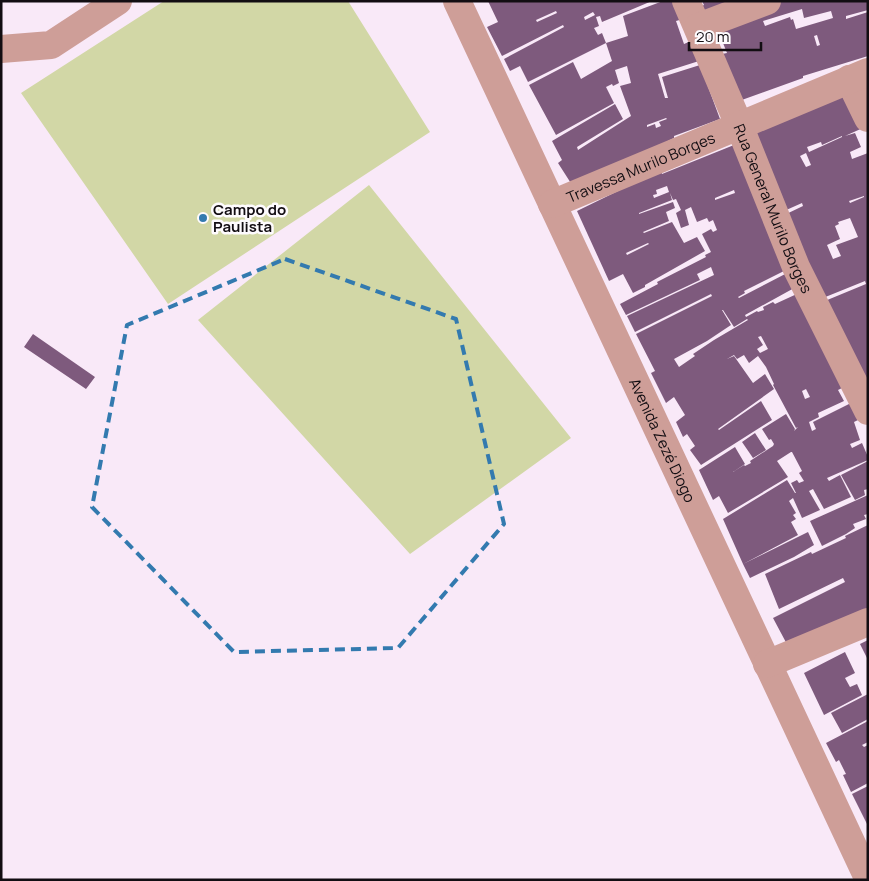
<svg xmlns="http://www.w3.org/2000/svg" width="869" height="881" font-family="Manrope,sans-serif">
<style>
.green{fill:#d2d7a6}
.building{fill:#7e5a7d;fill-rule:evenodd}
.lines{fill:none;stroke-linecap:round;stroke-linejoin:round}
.minor{stroke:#ce9e98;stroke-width:28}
.marked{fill:none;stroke:#337aaf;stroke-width:4;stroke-dasharray:10 6;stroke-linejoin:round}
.poi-dot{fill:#337aaf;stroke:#fefbfe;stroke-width:2}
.labels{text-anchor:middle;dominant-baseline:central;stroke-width:5;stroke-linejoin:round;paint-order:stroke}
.street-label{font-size:15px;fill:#120d12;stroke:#fefbfe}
.poi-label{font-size:15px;font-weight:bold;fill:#120d12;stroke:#fefbfe;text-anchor:start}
</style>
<rect width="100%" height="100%" fill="#f9e9f8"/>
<path class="green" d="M 164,1 L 348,1 L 430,132 L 168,304 L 21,93 Z
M 369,185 L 571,438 L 410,554 L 198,320 Z"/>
<path class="building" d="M 488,1 L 594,2 L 652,1 L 602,22 L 600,16 L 596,17 L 599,26 L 594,28 L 598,35 L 602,33 L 606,43 L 528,82 L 520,66 L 510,71 L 504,59 L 564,27 L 563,25 L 502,56 L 487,27 L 498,22 ZM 556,11 L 557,13 L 537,22 L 536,20 ZM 593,12 L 595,15 L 585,20 L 584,17 Z
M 663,1 L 676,1 L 683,19 L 676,21 L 684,44 L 691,41 L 699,61 L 658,74 L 665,98 L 668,98 L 662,77 L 700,65 L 720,119 L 674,136 L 674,138 L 574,188 L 558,163 L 562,160 L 552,141 L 615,104 L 623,119 L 577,147 L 578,150 L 631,116 L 620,86 L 631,83 L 627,66 L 615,70 L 619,83 L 613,86 L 612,84 L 606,87 L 614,103 L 556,135 L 529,85 L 573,62 L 581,79 L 612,61 L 606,43 L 628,36 L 623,16 ZM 666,118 L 667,119 L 659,122 L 661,126 L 656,128 L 655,124 L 647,127 L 647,125 Z
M 702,1 L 761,1 L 708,21 L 702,6 L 704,5 Z
M 772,1 L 868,1 L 868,10 L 846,16 L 846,19 L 868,12 L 868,56 L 803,76 L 803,78 L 739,101 L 722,54 L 727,53 L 721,38 L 716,40 L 709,23 ZM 802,9 L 804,18 L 831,11 L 833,18 L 796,29 L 793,19 L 791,20 L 790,17 L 765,26 L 763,21 ZM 817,35 L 820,45 L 817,46 L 814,36 Z
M 840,91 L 865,127 L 845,136 L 855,133 L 861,147 L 850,152 L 852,159 L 868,153 L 868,393 L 820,303 L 866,284 L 865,281 L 818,300 L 780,217 L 803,206 L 802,203 L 784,211 L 753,132 ZM 842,136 L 842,137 L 809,152 L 807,147 L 821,142 L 822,145 ZM 806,153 L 811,165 L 806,167 L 800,156 ZM 864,196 L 864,197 L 850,203 L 849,201 ZM 850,218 L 858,237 L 836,245 L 841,256 L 833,259 L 827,245 L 840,239 L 835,226 L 839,224 L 838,222 Z
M 734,145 L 786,270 L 744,291 L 745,293 L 738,297 L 739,298 L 789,272 L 796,287 L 745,315 L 746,317 L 757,311 L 758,312 L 764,310 L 763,307 L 773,302 L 775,304 L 799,293 L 844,387 L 838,390 L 844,401 L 818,413 L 819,417 L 809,422 L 812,431 L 816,429 L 813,422 L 851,403 L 858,420 L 854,422 L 860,440 L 850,444 L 852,448 L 862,443 L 868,457 L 868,460 L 827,478 L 829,481 L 840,475 L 851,497 L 824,509 L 813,489 L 809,491 L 820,510 L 802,518 L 793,498 L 789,501 L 796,513 L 793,515 L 796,519 L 791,522 L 798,535 L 743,564 L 723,519 L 787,480 L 795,493 L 796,493 L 791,483 L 797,480 L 799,483 L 804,481 L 799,473 L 802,471 L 792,452 L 791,452 L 777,461 L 788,477 L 728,513 L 719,496 L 713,500 L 699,470 L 735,447 L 745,464 L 733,472 L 744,465 L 745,466 L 751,463 L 750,461 L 773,446 L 774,444 L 771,439 L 769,440 L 762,429 L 786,414 L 795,429 L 794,431 L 798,427 L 796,428 L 773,385 L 774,384 L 766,367 L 758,356 L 749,363 L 744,355 L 737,359 L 734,355 L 727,359 L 734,356 L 753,383 L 765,374 L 774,389 L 718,429 L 719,430 L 761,401 L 772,420 L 701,465 L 690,450 L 695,446 L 687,434 L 683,437 L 676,422 L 685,415 L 674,397 L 666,403 L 651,373 L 655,371 L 636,334 L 712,296 L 711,294 L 635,332 L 627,316 L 714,275 L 711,267 L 697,274 L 700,280 L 626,315 L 620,304 L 658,284 L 657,282 L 706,257 L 705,255 L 711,252 L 702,234 L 711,229 L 713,232 L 717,230 L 713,220 L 709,222 L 707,218 L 697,222 L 691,207 L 685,210 L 689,225 L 681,228 L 676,213 L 681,210 L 676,199 L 673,200 L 670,193 L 672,200 L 639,213 L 639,214 L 673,202 L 675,208 L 666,212 L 669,221 L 643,232 L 644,233 L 672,222 L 684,243 L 697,237 L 705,251 L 645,285 L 645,287 L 633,293 L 623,274 L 609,281 L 577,211 L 661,170 L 662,174 ZM 667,186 L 669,192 L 654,198 L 653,195 L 657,194 L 656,190 ZM 734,190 L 735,193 L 715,200 L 715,198 ZM 648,243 L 649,244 L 627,255 L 626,253 ZM 722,310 L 723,310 L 734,327 L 747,319 L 748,320 L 714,340 L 693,354 L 695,356 L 679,367 L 674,359 L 707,341 L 731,325 ZM 761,336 L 768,349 L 760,353 L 757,349 L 763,345 L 758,337 ZM 806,389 L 810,397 L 805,399 L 802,391 Z
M 33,334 L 95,377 L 86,389 L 24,347 Z
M 755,433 L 766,450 L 753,458 L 742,442 Z
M 868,461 L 868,489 L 864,490 L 865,495 L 855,500 L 841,475 Z
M 868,495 L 868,514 L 864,515 L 866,519 L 853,524 L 855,528 L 846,534 L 822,546 L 810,521 Z
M 868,525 L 868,610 L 789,648 L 773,618 L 845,582 L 843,578 L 779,609 L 765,574 L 811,552 L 812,554 L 846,538 L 845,536 Z
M 808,532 L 814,545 L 794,557 L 750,578 L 743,564 Z
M 868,640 L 868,660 L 860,644 Z
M 845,652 L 855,673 L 845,678 L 850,687 L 857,684 L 862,695 L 824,715 L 804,673 Z
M 868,694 L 868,719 L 842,733 L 831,713 Z
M 868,721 L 868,742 L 862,745 L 864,747 L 868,745 L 868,783 L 851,792 L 843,775 L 846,774 L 839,760 L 836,762 L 826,743 Z
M 868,786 L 868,826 L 852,794 Z"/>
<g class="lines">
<g class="minor">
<path id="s1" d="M 457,1 L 868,878"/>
<path id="s2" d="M 686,1 L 739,125 L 796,267 L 868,411"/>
<path d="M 698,27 L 767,1"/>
<path d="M 1,49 L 51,45 L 118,1"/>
<path d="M 849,79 L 868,118"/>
<path id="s3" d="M 552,204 L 868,72"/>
<path d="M 767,664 L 868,622"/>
</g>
</g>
<path class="marked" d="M 285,259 L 456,319 L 504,524 L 398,648 L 234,652 L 92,507 L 127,325 Z"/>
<circle class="poi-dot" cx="203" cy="218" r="5"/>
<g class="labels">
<g class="street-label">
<text stroke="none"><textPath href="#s3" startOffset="96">Travessa Murilo Borges</textPath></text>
<text stroke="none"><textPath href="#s2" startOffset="225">Rua General Murilo Borges</textPath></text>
<text stroke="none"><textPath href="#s1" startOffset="485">Avenida Zezé Diogo</textPath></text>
</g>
<g class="poi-label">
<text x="213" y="209">Campo do<tspan x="213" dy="17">Paulista</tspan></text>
</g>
</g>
<rect width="869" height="881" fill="none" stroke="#120d12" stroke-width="5"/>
<path d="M689 42v8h72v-8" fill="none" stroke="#120d12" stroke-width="2.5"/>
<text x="696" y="42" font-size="15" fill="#120d12" stroke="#fefbfe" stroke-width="4" paint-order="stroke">20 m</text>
</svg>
